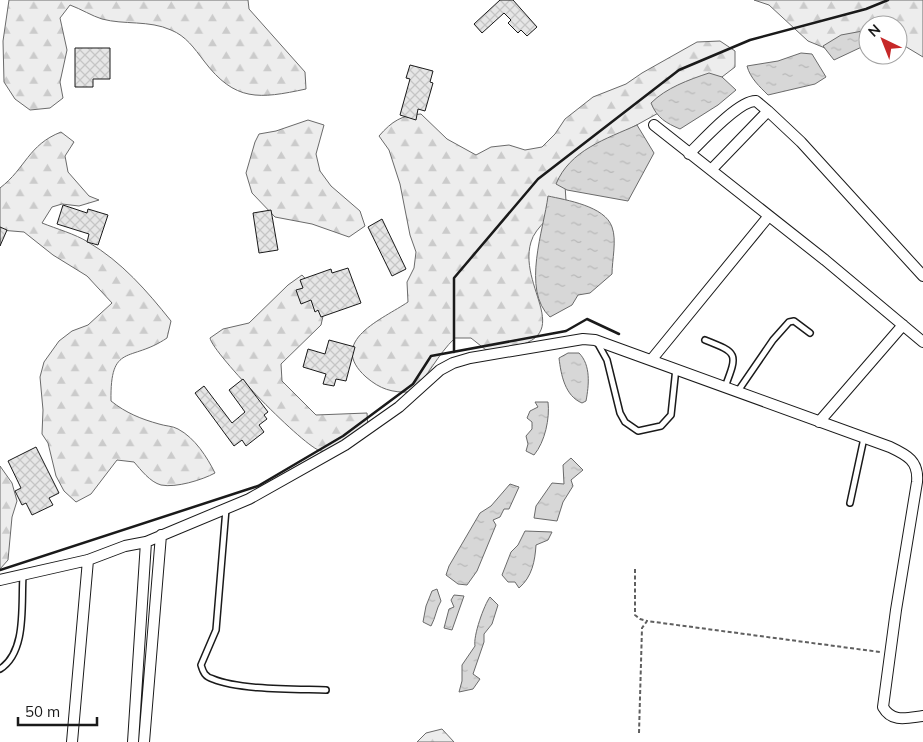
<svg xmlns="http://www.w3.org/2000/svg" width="923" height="742" font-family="Mulish,sans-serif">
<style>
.forest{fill:url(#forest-firs);stroke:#6a6a6a}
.water{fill:url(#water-ripples);stroke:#6a6a6a}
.building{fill:url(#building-cross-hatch);stroke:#1a1a1a}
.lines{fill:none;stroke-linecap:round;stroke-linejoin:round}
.lane-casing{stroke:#1a1a1a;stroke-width:8}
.street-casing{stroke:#1a1a1a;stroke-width:12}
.path{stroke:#5f5f5f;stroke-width:2;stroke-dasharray:4 2.5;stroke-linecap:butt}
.lane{stroke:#fff;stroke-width:5}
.street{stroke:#fff;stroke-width:10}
.wall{stroke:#1a1a1a;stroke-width:2.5}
</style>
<defs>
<pattern id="forest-firs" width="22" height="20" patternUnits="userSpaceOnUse" patternTransform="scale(1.25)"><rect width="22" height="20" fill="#ededed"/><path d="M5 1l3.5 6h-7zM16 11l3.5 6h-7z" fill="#cbcbcb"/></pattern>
<pattern id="water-ripples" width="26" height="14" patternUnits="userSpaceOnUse" patternTransform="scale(1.25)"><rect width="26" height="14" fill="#d7d7d7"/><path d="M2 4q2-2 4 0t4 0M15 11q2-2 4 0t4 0" fill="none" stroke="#b8b8b8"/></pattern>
<pattern id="building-cross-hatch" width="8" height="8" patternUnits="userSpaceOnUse" patternTransform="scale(1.25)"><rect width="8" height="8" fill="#e6e6e6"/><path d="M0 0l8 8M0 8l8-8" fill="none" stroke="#c5c5c5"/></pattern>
</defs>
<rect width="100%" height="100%" fill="#fff"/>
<path class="forest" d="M 9,0 L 248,0 L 249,9 L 305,72 L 306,89 C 259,99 235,102 204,61 C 194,48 186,36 171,30 C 149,20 124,25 102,19 C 92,16 81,9 70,5 L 60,18 L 67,50 L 60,82 L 63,98 L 50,108 L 30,110 L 15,99 L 4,82 L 3,41 Z
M 754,0 L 923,0 L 923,57 L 898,42 L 898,25 L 868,25 L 868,40 L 825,48 L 808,41 L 769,5 Z
M 720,41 L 735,51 L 735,67 L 718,80 L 615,137 L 565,185 L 566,201 C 555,213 535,227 531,242 C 516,292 590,345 486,350 L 471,338 L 455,338 C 437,355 429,376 411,392 C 392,393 380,389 366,377 C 326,341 383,319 408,302 L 407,282 L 414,268 L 416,252 L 410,235 L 400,184 L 389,150 L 379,136 C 392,121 402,115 421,114 L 447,139 L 476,155 L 491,147 L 509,145 L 525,150 L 542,147 L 555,134 L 565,119 L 593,97 L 626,84 L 642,73 L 697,42 Z
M 308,120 L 324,125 L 316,154 L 320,171 L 331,186 L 360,211 L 365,226 L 349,237 L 312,224 L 275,217 L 252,193 L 246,173 L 255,142 L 259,134 L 276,131 Z
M 61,132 L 74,142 L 65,156 L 68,172 L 89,196 L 99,200 L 79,206 L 62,204 L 52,207 L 42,223 C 57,229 75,234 88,242 C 122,262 147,291 171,321 L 167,338 C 130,363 110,342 111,401 C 126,413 141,419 159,424 C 165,426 173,426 178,429 C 195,438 207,457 215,473 C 202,480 176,488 161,485 C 150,482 141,470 134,462 L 117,460 L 91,494 L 76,502 L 64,491 L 56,476 L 48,443 L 42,434 L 43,410 L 40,377 L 44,362 L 59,341 L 72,331 L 88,325 L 112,303 L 87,276 L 53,255 L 24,232 L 0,230 L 0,188 C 26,168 28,145 61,132 Z
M 302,275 L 313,287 L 325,307 L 321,325 L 281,364 L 282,381 L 316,415 L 367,413 L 368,429 C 354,440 340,454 321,451 C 306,449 213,354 210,338 L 223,329 L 249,323 L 288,285 Z
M 0,466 L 12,483 L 17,501 L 12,517 L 8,560 L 0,569 Z
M 442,729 L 454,742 L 417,742 L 426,733 Z"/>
<path class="water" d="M 868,30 L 868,44 L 834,60 L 823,46 L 841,35 Z
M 801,53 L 812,54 L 826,77 L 815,84 L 768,95 C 760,87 750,78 747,66 L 778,61 Z
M 709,73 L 722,77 L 736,90 L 718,105 L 680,129 C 666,123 657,118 651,103 C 666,88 688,80 709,73 Z
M 637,125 L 654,153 L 628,201 L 567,190 L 556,184 C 570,150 606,139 637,125 Z
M 548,196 C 566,200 605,206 612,227 C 617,240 612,260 612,274 L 590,293 L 578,295 L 572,305 L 550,317 C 521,290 544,229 548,196 Z
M 568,353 L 579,353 C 591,365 589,385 586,401 L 582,403 C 565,396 561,375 559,358 Z
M 535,402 L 548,402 C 550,418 545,442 534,455 L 526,451 L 528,444 L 526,436 L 532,429 L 532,422 L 527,418 L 530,411 L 538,407 Z
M 571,458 L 583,470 L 571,480 L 573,486 L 563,502 L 557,521 L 534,518 L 536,506 L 552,483 L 564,484 L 563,465 Z
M 510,484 L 519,487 L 509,509 L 504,509 L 500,517 L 493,520 L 496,525 L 477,571 L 467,585 L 458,584 L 446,575 L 449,566 L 480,513 L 491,506 Z
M 525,531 L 552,532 L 548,540 L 536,545 C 535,561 532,577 519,588 L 515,582 L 508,582 L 502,575 L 511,552 L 518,545 Z
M 437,589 L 441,601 C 436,609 436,617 431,626 L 423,622 L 426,606 L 432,591 Z
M 454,595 L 464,596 L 452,630 L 444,628 L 449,609 L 454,607 L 451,600 Z
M 490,597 L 498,605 L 492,624 L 484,634 L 484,642 L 473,674 L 480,679 L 473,689 L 459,692 L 462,681 L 462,665 L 475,646 C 473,636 484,605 490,597 Z"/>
<path class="building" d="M 500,0 L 513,0 L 537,27 L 527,36 L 521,30 L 518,33 L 508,23 L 511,20 L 504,13 L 482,33 L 474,24 Z
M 75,48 L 110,48 L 110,79 L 93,79 L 93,87 L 75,87 Z
M 410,65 L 433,71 L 430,82 L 433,83 L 425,111 L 418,109 L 416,120 L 400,115 L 410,79 L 406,78 Z
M 63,205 L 87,213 L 88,209 L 108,215 L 98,245 L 87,242 L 89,234 L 57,224 Z
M 271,210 L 278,250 L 259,253 L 253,213 Z
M 382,219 L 406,269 L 392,276 L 368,227 Z
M 0,227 L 7,230 L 0,246 Z
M 348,268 L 361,303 L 321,317 L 318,310 L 315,312 L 311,300 L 301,304 L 296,290 L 303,288 L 300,280 L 331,269 L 332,273 Z
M 329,340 L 355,347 L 346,381 L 336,379 L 334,386 L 323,384 L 326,374 L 303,367 L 308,349 L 325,354 Z
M 243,379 L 268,412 L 264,415 L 267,419 L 259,425 L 264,432 L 246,446 L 242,440 L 234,446 L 195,393 L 204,386 L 232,423 L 245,412 L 229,390 Z
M 36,447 L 59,493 L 49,498 L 53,505 L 32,515 L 26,503 L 22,505 L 15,491 L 21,488 L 8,461 Z"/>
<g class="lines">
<defs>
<path id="lane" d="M 705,340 C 738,353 738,353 725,387
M 597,342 L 607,360 L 620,413 L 625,422 L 638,431 L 661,426 L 671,415 L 676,368
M 738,391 L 773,340 L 789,322 L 794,321 L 810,333
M 850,503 L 864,438
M 226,509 L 216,630 L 201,665 C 203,672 205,677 213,679 C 239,690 296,689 326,690
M 0,669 C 27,652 21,605 23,576"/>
<path id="street" d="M 654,125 L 825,260 L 923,342
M 689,154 C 702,141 739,100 756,101 L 768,111
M 711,170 L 768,111 L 801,142 L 923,276
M 652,359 L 768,217
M 819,422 L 903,325
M 0,580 L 88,560 L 125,546 L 146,542 L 249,499 L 345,445 L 399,407 L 440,370 L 453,363 L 470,358 L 583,339 L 595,340 L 890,447 C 907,455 919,461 917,482 L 896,610 L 883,707 C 892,723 907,718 923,716
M 72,742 L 88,560
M 133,742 L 146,542
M 144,742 L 161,535"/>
</defs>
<use href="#lane" class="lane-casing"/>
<use href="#street" class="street-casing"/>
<path class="path" d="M 635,569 L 635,615 L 640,619 L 647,621
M 639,733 L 642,628 L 647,621 L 880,652"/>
<use href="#lane" class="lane"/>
<use href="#street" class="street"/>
<path class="wall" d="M 454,352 L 454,278 L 538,179 L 679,70 L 750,40 L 866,9 L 888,0
M 0,570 L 258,486 L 343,436 L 413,384 L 431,356 L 566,331 L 587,319 L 619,334"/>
</g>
<g transform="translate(883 40) rotate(317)"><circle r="24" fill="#ffffff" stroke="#a3a3a3"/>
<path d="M0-4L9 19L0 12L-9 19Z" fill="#c62828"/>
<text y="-8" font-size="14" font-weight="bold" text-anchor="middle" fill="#1a1a1a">N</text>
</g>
<path d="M18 717v8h79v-8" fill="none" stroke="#1a1a1a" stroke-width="2.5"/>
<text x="25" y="717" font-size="15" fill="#1a1a1a" stroke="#ffffff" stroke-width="4" paint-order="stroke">50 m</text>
</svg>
